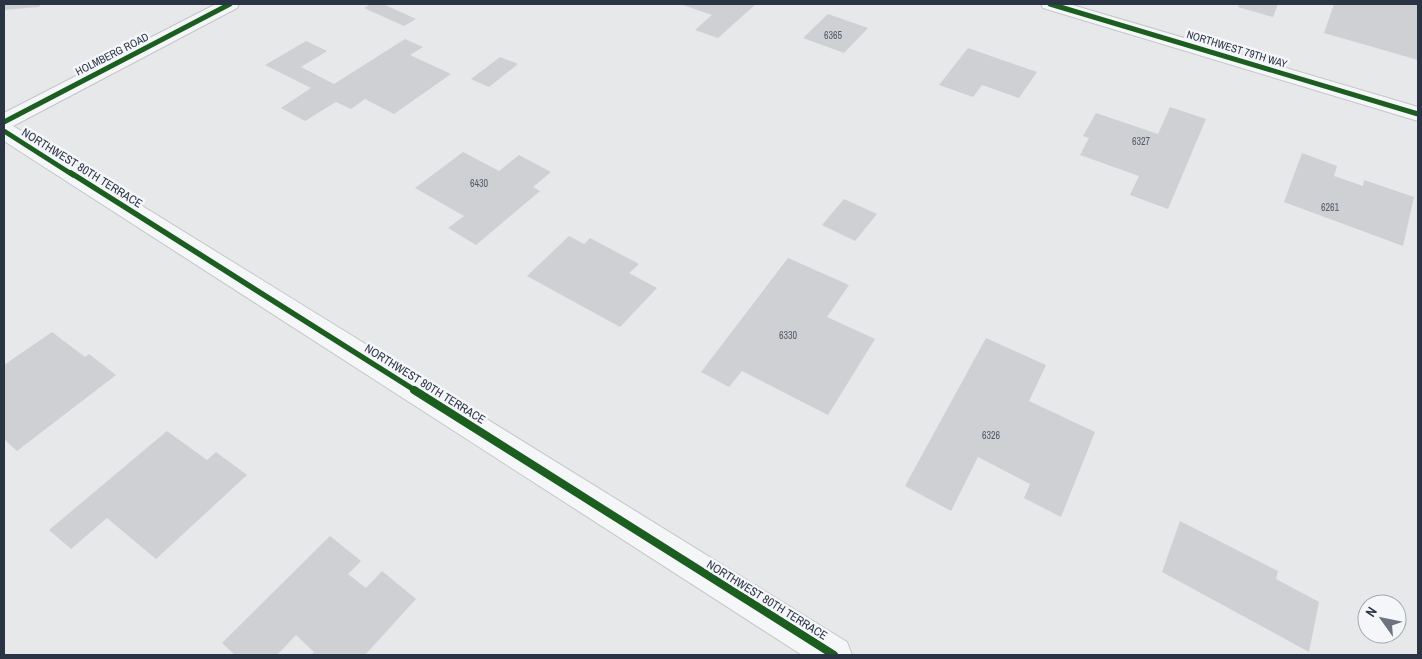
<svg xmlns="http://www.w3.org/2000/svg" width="1422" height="659" font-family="'Archivo Narrow',sans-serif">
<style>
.building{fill:#ced0d3}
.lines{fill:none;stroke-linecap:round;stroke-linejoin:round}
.minor-casing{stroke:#c4c6c8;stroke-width:2}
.minor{fill:#f5f6f7;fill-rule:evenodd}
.cycleway-far2-casing{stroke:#f4f6f9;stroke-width:8}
.cycleway-far1-casing{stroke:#f4f6f9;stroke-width:9}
.cycleway-casing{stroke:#f4f6f9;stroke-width:11}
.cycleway-far2{stroke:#1b5e20;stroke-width:5}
.cycleway-far1{stroke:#1b5e20;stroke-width:5.5}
.cycleway{stroke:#1b5e20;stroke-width:8}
.labels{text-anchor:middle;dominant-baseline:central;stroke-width:5;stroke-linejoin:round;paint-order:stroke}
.number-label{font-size:10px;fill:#545c69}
.far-street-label{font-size:11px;fill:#2b3445;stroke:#f4f6f9}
.street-label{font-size:12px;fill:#2b3445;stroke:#f4f6f9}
</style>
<rect width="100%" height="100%" fill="#e6e8ea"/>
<path class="building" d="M 4,4 L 41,4 L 39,7 L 4,10 Z
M 371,4 L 383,4 L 416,19 L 404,26 L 364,8 Z
M 680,4 L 756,4 L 718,38 L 695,30 L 712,15 Z
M 1240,4 L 1278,4 L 1273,17 L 1238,7 Z
M 1334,4 L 1418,4 L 1418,60 L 1324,33 Z
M 828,14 L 868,28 L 844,53 L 803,38 Z
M 405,39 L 423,47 L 410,55 L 451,74 L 394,114 L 365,99 L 351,109 L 336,102 L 305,121 L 281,108 L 311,88 L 265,65 L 306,41 L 327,51 L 301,67 L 334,84 Z
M 968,48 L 1037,72 L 1019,98 L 982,85 L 973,97 L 939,85 Z
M 500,57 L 518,64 L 489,87 L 471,79 Z
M 1170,107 L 1206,119 L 1168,209 L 1130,195 L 1139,176 L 1080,155 L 1089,138 L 1083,136 L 1096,113 L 1158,134 Z
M 463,152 L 499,171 L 519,155 L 551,172 L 533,187 L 540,191 L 476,245 L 448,228 L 464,216 L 415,188 Z
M 1302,153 L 1337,166 L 1334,176 L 1363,186 L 1364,180 L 1414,197 L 1403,246 L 1284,202 Z
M 844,199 L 877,214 L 855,241 L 822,225 Z
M 569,236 L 584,244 L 590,238 L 639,264 L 629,273 L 657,288 L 620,327 L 527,276 Z
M 788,258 L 849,285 L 827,317 L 875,339 L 828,415 L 742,371 L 729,387 L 701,372 Z
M 52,332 L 85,357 L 89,354 L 116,375 L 17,451 L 4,439 L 4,365 Z
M 986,338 L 1046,365 L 1029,401 L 1095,432 L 1061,517 L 1024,498 L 1030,484 L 978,457 L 951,511 L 905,486 Z
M 167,431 L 207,460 L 216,452 L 247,475 L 156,559 L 107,518 L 71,549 L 49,530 Z
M 1180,521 L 1278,571 L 1276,579 L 1319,602 L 1309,652 L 1162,572 Z
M 330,536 L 361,561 L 348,574 L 366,588 L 382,571 L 416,599 L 365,655 L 311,655 L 314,652 L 296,635 L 277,655 L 235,655 L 222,643 Z"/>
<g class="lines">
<defs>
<path id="minor" d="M 216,4 L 239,4 L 237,8 L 13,126 L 847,642 L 852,655 L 802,655 L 4,141 L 4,113 Z
M 1041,4 L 1069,4 L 1418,107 L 1418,121 L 1043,8 Z"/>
</defs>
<use href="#minor" class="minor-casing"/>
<use href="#minor" class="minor"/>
<defs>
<path id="cycleway-far2" d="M 1050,4 L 1418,114
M 4,122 L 230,4
M 4,131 L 73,175"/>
<path id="cycleway-far1" d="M 71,173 L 416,391"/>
<path id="cycleway" d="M 414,390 L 834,655"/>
</defs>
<use href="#cycleway-far2" class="cycleway-far2-casing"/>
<use href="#cycleway-far1" class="cycleway-far1-casing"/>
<use href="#cycleway" class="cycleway-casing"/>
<use href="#cycleway-far2" class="cycleway-far2"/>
<use href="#cycleway-far1" class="cycleway-far1"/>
<use href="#cycleway" class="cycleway"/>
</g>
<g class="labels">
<g class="number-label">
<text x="833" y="35">6365</text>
<text x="1141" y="141">6327</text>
<text x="479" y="183">6430</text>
<text x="1330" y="207">6261</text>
<text x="788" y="335">6330</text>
<text x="991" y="435">6326</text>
</g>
<g class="far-street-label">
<text transform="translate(1237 49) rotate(17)">NORTHWEST 79TH WAY</text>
<text transform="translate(112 54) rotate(-27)">HOLMBERG ROAD</text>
</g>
<g class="street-label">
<text transform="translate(82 168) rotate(32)">NORTHWEST 80TH TERRACE</text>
<text transform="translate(425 384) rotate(32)">NORTHWEST 80TH TERRACE</text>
<text transform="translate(767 600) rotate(32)">NORTHWEST 80TH TERRACE</text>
</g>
</g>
<rect width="1422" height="659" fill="none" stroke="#2b3445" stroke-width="10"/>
<g transform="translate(1382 619) rotate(303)"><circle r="24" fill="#f4f6f9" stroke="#a4a8b1"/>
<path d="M0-4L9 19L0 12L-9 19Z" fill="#6c737f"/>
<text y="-8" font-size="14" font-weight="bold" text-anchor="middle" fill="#2b3445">N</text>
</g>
</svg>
